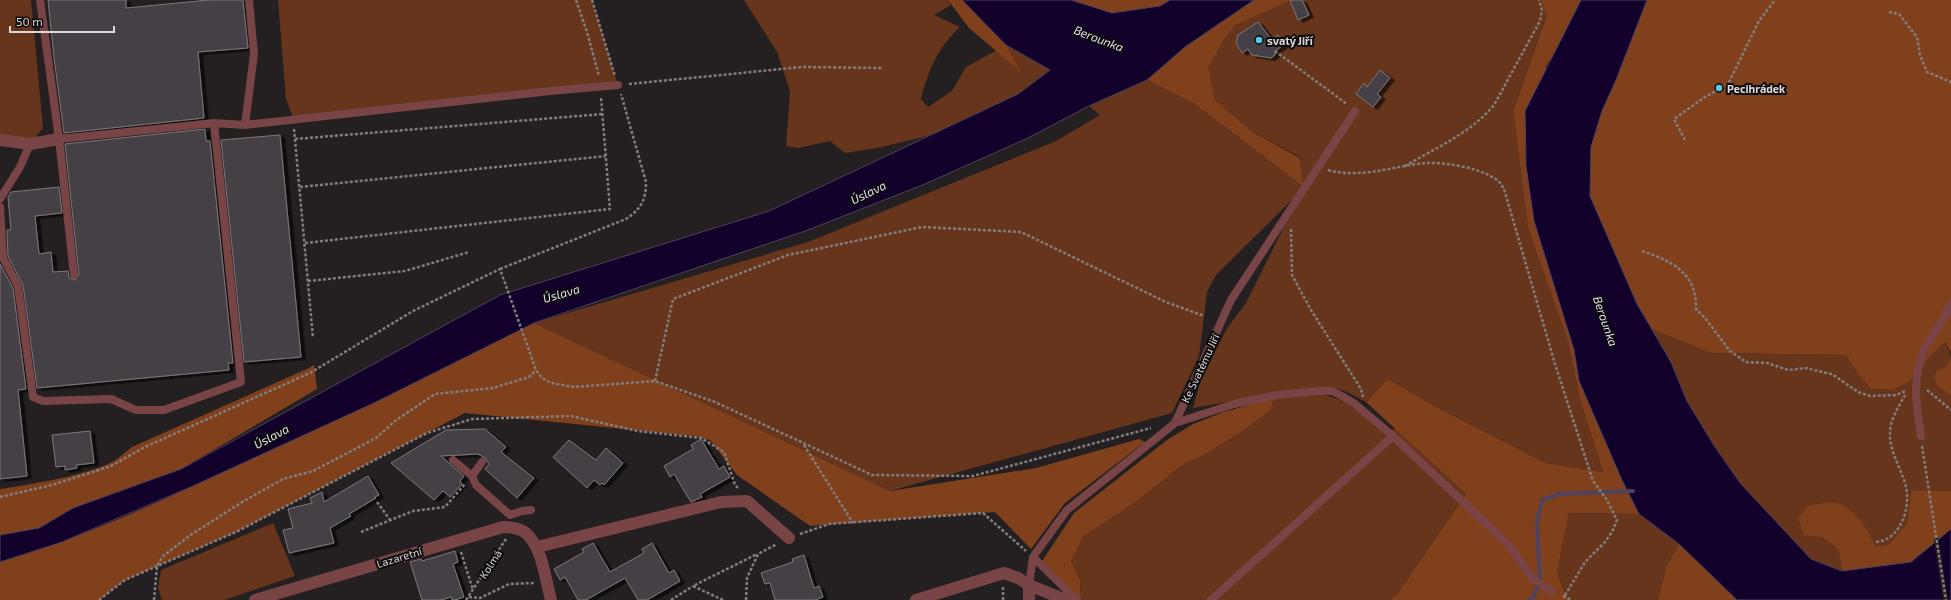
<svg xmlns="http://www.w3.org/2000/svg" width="1951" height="600" font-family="'Exo 2',sans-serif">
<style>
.green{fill:#66351b;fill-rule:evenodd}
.forest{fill:#80401c}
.water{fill:#12012a;stroke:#4f425f}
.pier{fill:#241f21}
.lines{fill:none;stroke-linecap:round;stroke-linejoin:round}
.stream{stroke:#4f425f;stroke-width:4}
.building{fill:#444044;stroke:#7d787d;filter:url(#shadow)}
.path{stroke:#827d7f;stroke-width:2.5;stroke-dasharray:3 2;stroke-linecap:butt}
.lane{stroke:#794445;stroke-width:8}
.street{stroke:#794445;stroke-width:12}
.poi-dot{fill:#57c9e3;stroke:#0c090a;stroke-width:1.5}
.labels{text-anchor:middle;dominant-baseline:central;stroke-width:4;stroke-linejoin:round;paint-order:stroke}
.poi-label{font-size:11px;font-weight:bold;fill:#ddd9db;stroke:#0c090a;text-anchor:start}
.street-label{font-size:11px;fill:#ddd9db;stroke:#0c090a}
.water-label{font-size:12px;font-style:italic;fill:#e5e0f3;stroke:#0c090a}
</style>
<defs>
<filter id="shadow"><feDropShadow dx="4.5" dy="2.5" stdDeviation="0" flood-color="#0009"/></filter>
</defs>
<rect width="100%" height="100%" fill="#241f21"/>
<path class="green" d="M 0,0 L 31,0 L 43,128 L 30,144 L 0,140 Z
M 278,0 L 592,0 L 618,85 L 294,120 L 286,99 Z
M 744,0 L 948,0 L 951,5 L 934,15 L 960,27 C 938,47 928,71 921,99 L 928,107 L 952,91 L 966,67 L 1006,45 L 1050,70 L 1018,94 L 931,135 L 877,148 L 845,153 L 830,141 L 799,148 L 786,146 L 790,91 L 777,52 Z
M 1290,0 L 1298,20 L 1309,15 L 1302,0 L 1541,0 L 1546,16 L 1513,111 L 1528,228 L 1568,342 L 1581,403 L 1603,472 L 1546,463 L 1438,408 L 1388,379 L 1366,402 L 1345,391 L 1330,387 L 1308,388 L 1193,408 L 1202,376 L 1228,327 L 1246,303 L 1303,189 L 1216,275 L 1207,292 L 1199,356 L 1172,413 L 890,491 L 534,323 L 808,242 L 1056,141 L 1100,115 L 1089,106 L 1147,80 L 1193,103 L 1304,187 L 1300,157 L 1253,132 L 1215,100 L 1207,68 L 1224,39 L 1236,25 ZM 1258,22 L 1272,40 L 1278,35 L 1285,44 L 1275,51 L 1275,55 L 1270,58 L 1264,58 L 1262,54 L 1259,56 L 1253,56 L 1248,49 L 1242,53 L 1236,44 L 1239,34 ZM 1380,70 L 1389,78 L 1377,94 L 1381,97 L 1373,107 L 1356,94 L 1363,84 L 1367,87 Z
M 1652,329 L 1710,353 L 1846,355 L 1860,377 L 1871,389 L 1893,390 L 1909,382 L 1927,360 L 1945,342 L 1951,356 L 1947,366 L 1938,370 L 1938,387 L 1951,396 L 1951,491 L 1911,490 L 1907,523 L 1888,545 L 1875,548 C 1868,527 1852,517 1836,503 L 1823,505 L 1822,537 L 1838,549 L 1842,571 L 1811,559 L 1741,484 L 1715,447 L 1687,401 L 1671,362 Z
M 1324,395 C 1349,400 1367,418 1386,435 L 1395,428 L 1466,494 L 1397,594 L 1390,600 L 1081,600 L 1080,580 L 1071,561 L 1084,536 L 1133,504 L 1184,464 L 1208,453 L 1244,430 L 1271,410 L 1274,398 Z
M 1569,513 L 1639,514 L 1679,544 L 1666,567 L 1658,600 L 1572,600 L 1566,597 L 1557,572 Z
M 273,523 L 295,576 L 224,600 L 162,600 L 158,588 L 161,570 Z"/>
<path class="forest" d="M 948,0 L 962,0 L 1006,45 L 1021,72 L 969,28 Z
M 1071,0 L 1170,0 L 1160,6 L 1112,13 Z
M 1254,0 L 1291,0 L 1236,25 L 1224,39 L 1208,68 L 1215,100 L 1253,132 L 1300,158 L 1304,187 L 1193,103 L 1147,80 L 1185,47 Z
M 1541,0 L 1581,0 L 1562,41 L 1546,66 L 1526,166 L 1534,221 L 1574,350 L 1579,381 L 1621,478 L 1639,514 L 1569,513 L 1557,572 L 1566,597 L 1572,600 L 1390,600 L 1397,594 L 1466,494 L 1366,402 L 1388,379 L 1438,408 L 1546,463 L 1603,472 L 1581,403 L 1568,342 L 1528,228 L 1513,111 L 1546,17 Z
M 1647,0 L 1951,0 L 1951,353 L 1945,342 L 1927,360 L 1909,382 L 1893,390 L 1871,389 L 1860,377 L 1846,355 L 1710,353 L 1652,329 L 1637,304 L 1590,196 L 1591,147 L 1602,111 L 1616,80 Z
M 534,323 L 890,491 L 1036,468 L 1139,439 L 1145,442 L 1065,503 L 1031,549 L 995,512 L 810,526 L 737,475 L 710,440 L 694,436 L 465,413 L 236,532 L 125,580 L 99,600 L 0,600 L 0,562 C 80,539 157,503 232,468 C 334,422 434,373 534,323 Z
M 1951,356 L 1951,396 L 1938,387 L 1934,377 L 1938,370 L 1947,366 Z
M 314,365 L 317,389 L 181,469 L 73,508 L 39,528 L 0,535 L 0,489 C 28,485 96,474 117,459 C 122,455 127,451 132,447 L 307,369 Z
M 1274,398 L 1271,410 L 1244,430 L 1208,453 L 1184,464 L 1133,504 L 1084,536 L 1071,561 L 1080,580 L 1081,600 L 1042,561 L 1074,513 L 1167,440 L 1193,424 L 1224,412 Z
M 1911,490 L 1951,491 L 1951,529 L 1911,562 L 1842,571 L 1838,549 L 1822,537 L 1804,535 L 1798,518 L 1808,506 C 1816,505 1828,501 1836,503 C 1855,507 1869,531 1875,547 L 1888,545 L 1907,523 Z
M 1679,544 L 1737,600 L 1658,600 L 1666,567 Z"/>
<path class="water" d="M 962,0 L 1071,0 L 1112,13 L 1160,6 L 1170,0 L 1254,0 L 1185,47 L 1147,80 L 1089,106 L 1028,138 L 925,184 L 808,230 L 534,323 L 374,403 L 193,486 L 62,542 L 0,562 L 0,535 L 39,528 L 73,508 L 181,469 L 500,295 L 769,211 L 1018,94 L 1050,70 L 1006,45 Z
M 1581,0 L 1647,0 L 1616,80 L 1602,111 L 1591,147 L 1590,196 L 1637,304 L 1671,362 L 1687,401 L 1715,447 L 1741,484 L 1811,559 L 1842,571 L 1911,562 L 1951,529 L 1951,600 L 1737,600 L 1679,544 L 1639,514 L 1621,478 L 1579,381 L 1574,350 L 1534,221 L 1526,166 L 1525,111 Z"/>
<path class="pier" d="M 1938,537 L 1948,600 L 1943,600 L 1934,540 Z"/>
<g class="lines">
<path class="stream" d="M 1540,580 L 1537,523 L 1542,500 L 1560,494 L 1633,491
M 1529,600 L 1533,598 L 1538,585"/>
</g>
<path class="building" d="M 48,0 L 126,0 L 126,8 L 209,0 L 243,0 L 248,48 L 198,52 L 204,118 L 64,133 L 54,58 Z
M 1290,0 L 1302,0 L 1309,15 L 1298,20 Z
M 1258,22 L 1272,40 L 1278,35 L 1285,44 L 1275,51 L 1275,55 L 1271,58 L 1252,55 L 1248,49 L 1242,53 L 1236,43 L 1238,35 Z
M 1380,70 L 1390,78 L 1377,94 L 1381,97 L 1373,107 L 1356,94 L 1364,83 L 1367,87 Z
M 205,129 L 206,141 L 210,141 L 233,363 L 228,363 L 229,370 L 37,388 L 23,285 L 8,256 L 7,230 L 11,230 L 8,197 L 11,192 L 59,187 L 62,213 L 35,216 L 39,254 L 51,252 L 53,272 L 68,271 L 69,278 L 75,280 L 79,274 L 65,144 Z
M 280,135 L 301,357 L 244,362 L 221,140 Z
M 0,264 L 13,288 L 26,389 L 18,390 L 27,476 L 0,479 Z
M 485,429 L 506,447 L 501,452 L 534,478 L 517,498 L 485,469 L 489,464 L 485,458 L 478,454 L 441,456 L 464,476 L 460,481 L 462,484 L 450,497 L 443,491 L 434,500 L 391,463 L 446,430 Z
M 90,431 L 94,463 L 76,465 L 77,468 L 65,470 L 65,466 L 56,467 L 52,435 Z
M 701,439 L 719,469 L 724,466 L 730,477 L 700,494 L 702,497 L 691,502 L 674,474 L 670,477 L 664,466 L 693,449 L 691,445 Z
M 569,440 L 596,460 L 606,448 L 623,463 L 604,485 L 602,483 L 600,485 L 594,480 L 587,488 L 553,457 Z
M 368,476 L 379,495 L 375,497 L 376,498 L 349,514 L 351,516 L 330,528 L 334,543 L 289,553 L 283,530 L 293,528 L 288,509 L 312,503 L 310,498 L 322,492 L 324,502 Z
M 593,543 L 610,572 L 644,553 L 642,549 L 652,543 L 669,573 L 674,570 L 680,581 L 647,600 L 638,600 L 625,578 L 586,600 L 578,600 L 565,577 L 560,580 L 554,569 L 584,552 L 582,549 Z
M 455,551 L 458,562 L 453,564 L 464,597 L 455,600 L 452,600 L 451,597 L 441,600 L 422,600 L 410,562 L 421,559 L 422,561 Z
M 804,555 L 814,588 L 819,586 L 823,597 L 815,600 L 775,600 L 770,583 L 765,584 L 761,573 L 793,562 L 792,559 Z"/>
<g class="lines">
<path class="path" d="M 576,0 L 587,32 L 599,76
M 592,0 L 615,76
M 1889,12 L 1899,14 L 1917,37 L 1920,55 L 1927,72 L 1951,82
M 1275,51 L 1347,104
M 629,84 L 802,67 L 883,68
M 294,129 L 313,338
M 295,139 L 603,114
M 1685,140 L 1674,119 L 1705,97 L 1728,84 L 1759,21 L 1775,0
M 1405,166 C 1436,148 1472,132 1494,105 L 1540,21 L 1542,10 L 1539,0
M 1328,170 C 1361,179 1393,166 1426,163 C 1445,162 1481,168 1497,180 C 1500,182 1502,186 1504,189 L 1555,364 L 1593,481 L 1607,500 L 1617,520 L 1612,532 L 1605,542 L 1585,562 L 1564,597
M 300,187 L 606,156
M 1291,229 L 1292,275 L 1311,310 L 1361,389 L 1363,397
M 305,243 L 610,209 L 601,97
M 1642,251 C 1672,261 1697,273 1696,309 L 1705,318 L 1730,351 L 1746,362 L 1767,363 L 1788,370 L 1806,368 L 1822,372 L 1832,374 L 1858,392 L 1870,396 L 1896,395 L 1906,391
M 500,269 L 626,219 C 641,209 646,200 646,182 L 621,94
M 308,281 L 405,271 L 469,252
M 655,381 L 673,299 L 788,255 L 922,227 L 1021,232 L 1166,302 L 1204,316
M 1927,390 L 1951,410
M 804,445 L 853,523
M 1922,446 L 1946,600
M 0,497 L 52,485 L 111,466 L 145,447 L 310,373 L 413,311 L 500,269 L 536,370 L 542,378 L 551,383 L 574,387 L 655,381 L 715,402 L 872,475 L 973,476 L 1151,428
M 377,502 L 390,520
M 361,532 L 413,511 L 445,507 L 465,484
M 800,534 L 829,524 L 983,513 L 1026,551
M 1876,542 C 1902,540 1912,504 1905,483 C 1900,467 1889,450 1890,432 C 1890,420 1899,406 1905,395
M 461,552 L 473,590
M 1563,596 L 1572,600
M 469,597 L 480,598 L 509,584 L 534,583
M 99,600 L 125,580 L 236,532 L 427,433 L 472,419 L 571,416 L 638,431 L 701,438 L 724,452 L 735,485 L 739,489
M 154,600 L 157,566 L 163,556 L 192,534 L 244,501 L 283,479 L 313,471 L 376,438 L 395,421 L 435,394 L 493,388 L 529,377 L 536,370
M 466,600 L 506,539
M 671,600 L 693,586
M 723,600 L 693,586 L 757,554
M 746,600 L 747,578 L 758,554 L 777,544
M 1003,600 L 1003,587"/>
<path class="lane" d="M 40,0 L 59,139 L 74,275
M 245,125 L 254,54 L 249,0
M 59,139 L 214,123 L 245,125 L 550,91 L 618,85
M 0,199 L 20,167 L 30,144
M 0,207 L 3,258 L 18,286 L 33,397 L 43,401 L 111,399 L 136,410 L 164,410 L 241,382 L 214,123
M 1175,423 L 1234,404 L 1277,395 L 1320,391 L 1332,391 L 1340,395 L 1355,404 L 1393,436 L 1509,545 L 1533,579 L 1551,591
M 1921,436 C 1916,407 1912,377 1924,350 C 1932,334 1944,320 1951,304
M 453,460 L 472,476
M 482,462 L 472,476 L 476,485 L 510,515 L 522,511 L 531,510
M 1033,557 L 1077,600
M 1029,585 L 1033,557 L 1067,510 L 1175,423 L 1231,300 L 1355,111
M 1211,600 L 1393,436"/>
<path class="street" d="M 0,140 L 30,144 L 59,139
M 1948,310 L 1951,311
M 537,547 L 721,502 L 747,501 L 789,538
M 255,600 L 503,527 C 510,527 520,528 526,533 C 543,549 545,579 551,600
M 916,600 L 1004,573 L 1018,578 L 1029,585 L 1066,600
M 1029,600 L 1029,585"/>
</g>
<g class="poi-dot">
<circle cx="1259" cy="40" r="4"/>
<circle cx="1719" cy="88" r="4"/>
</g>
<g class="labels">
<g class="poi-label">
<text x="1267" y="40">svatý Jiří</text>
<text x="1727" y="88">Pecihrádek</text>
</g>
<g class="street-label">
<text transform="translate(1200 368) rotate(-65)">Ke Svatému Jiří</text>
<text transform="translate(399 557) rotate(-17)">Lazaretní</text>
<text transform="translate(490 564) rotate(-57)">Kolmá</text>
</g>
<g class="water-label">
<text transform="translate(1099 38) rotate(21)">Berounka</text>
<text transform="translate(868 192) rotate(-26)">Úslava</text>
<text transform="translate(561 293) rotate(-16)">Úslava</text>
<text transform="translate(1606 321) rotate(71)">Berounka</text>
<text transform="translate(271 436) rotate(-28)">Úslava</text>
</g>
</g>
<path d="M10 26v6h104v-6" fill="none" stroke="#ddd9db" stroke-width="2"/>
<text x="16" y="26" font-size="12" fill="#ddd9db" stroke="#0c090a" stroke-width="3" paint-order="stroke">50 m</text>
</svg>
